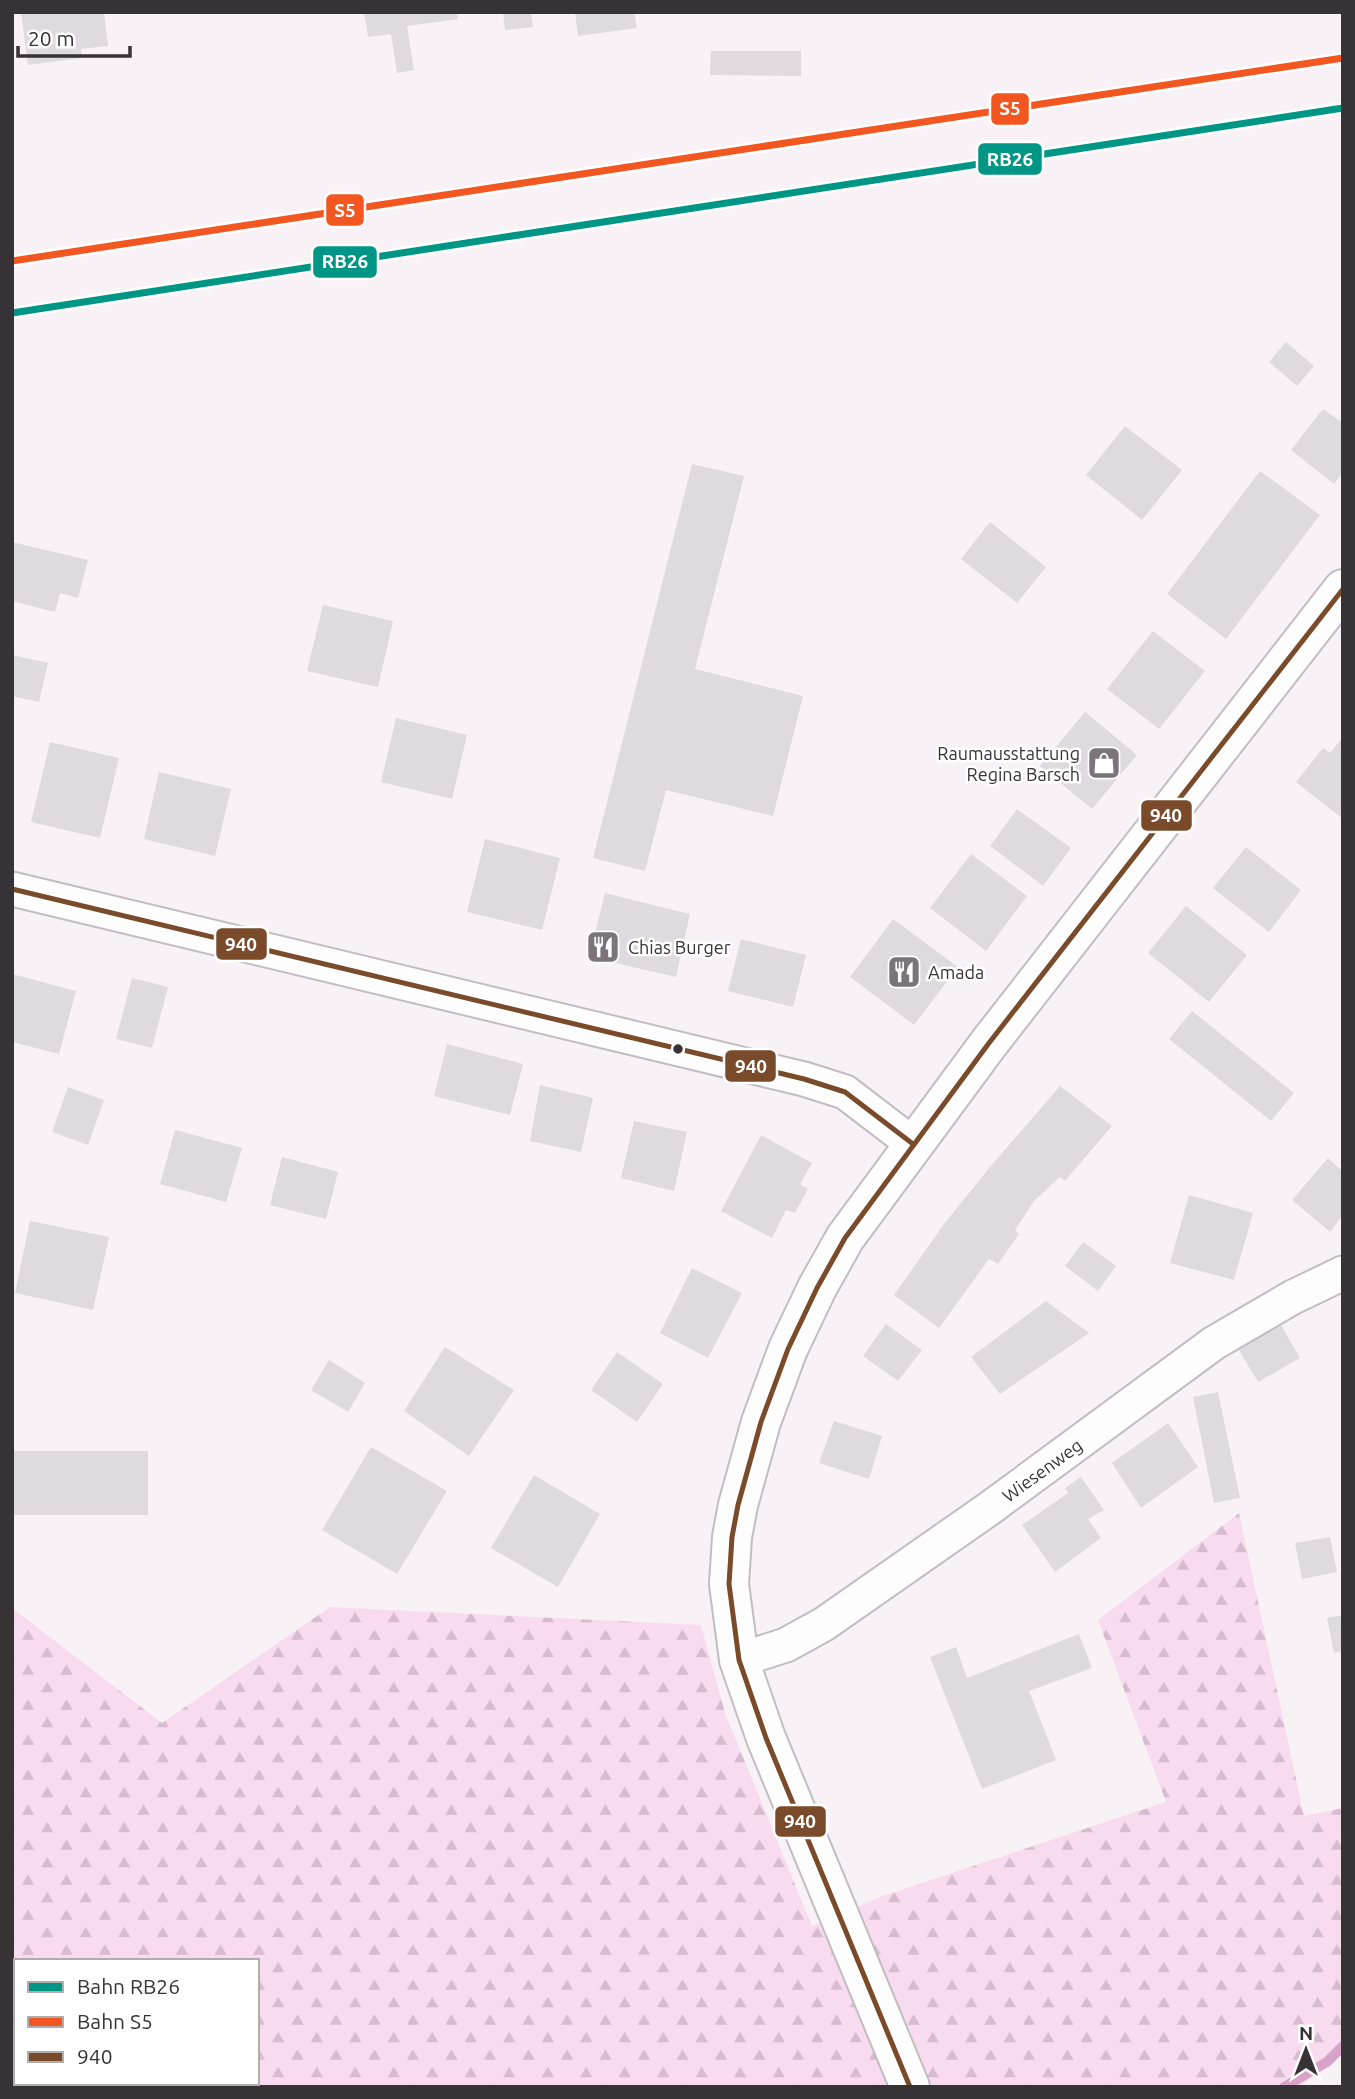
<svg xmlns="http://www.w3.org/2000/svg" width="1355" height="2099" font-family="Ubuntu,sans-serif">
<style>
.forest{fill:url(#forest-firs);fill-rule:evenodd}
.lines{fill:none;stroke-linecap:round;stroke-linejoin:round}
.stream{stroke:#d7a3c8;stroke-width:10}
.building{fill:#dfdadd}
.minor-casing{stroke:#c1bdc0;stroke-width:37}
.tertiary-casing{stroke:#c1bdc0;stroke-width:42}
.minor{stroke:#fefdfe;stroke-width:33}
.tertiary{stroke:#fefdfe;stroke-width:38}
.bus-1-casing{stroke:#fff;stroke-width:10}
.bus-1{stroke:#7a4b2a;stroke-width:5}
.rail-1-casing{stroke:#fff;stroke-width:12}
.rail-2-casing{stroke:#fff;stroke-width:12}
.rail-1{stroke:#009686;stroke-width:7}
.rail-2{stroke:#f25721;stroke-width:7}
.bus-dot{fill:#373235;stroke:#fff;stroke-width:2.5}
.labels{text-anchor:middle;dominant-baseline:central;stroke-width:5;stroke-linejoin:round;paint-order:stroke}
.poi-label{font-size:18px;fill:#373235;stroke:#fff;text-anchor:start}
.street-label{font-size:18px;fill:#373235;stroke:#fff}
.line-badge{stroke:#fff;stroke-width:2.5}
.badge-label{font-size:19px;text-anchor:middle;font-weight:bold;fill:#fff}
</style>
<defs>
<pattern id="forest-firs" width="22" height="20" patternUnits="userSpaceOnUse" patternTransform="scale(1.75)"><rect width="22" height="20" fill="#f9dbef"/><path d="M5 1l3.5 6h-7zM16 11l3.5 6h-7z" fill="#d6bcce"/></pattern>
</defs>
<rect width="100%" height="100%" fill="#f8f2f6"/>
<path class="forest" d="M 1239,1513 L 1304,1816 L 1343,1808 L 1343,2050 L 1300,2087 L 12,2087 L 12,1608 L 162,1723 L 330,1607 L 701,1625 L 725,1713 L 812,1926 L 880,1897 L 1166,1802 L 1098,1620 ZM 16,1961 L 257,1961 L 257,2083 L 16,2083 Z"/>
<g class="lines">
<path class="stream" d="M 1284,2087 L 1327,2062 L 1343,2046"/>
</g>
<path class="building" d="M 21,12 L 104,12 L 108,46 L 81,49 L 82,58 L 28,65 Z
M 364,12 L 457,12 L 458,19 L 407,26 L 414,70 L 397,73 L 391,34 L 368,37 Z
M 503,12 L 531,12 L 533,27 L 505,30 Z
M 575,12 L 634,12 L 637,28 L 578,36 Z
M 711,51 L 801,51 L 801,76 L 710,75 Z
M 1286,342 L 1314,366 L 1297,386 L 1269,362 Z
M 1323,409 L 1343,423 L 1343,472 L 1334,484 L 1291,450 Z
M 1125,426 L 1182,470 L 1142,520 L 1086,475 Z
M 692,464 L 744,476 L 695,669 L 803,696 L 773,816 L 666,790 L 645,871 L 593,858 Z
M 1260,471 L 1320,515 L 1226,639 L 1167,594 Z
M 990,522 L 1046,567 L 1017,603 L 961,559 Z
M 12,542 L 88,560 L 78,598 L 60,593 L 55,612 L 12,601 Z
M 323,605 L 393,621 L 378,687 L 307,671 Z
M 1153,631 L 1205,671 L 1159,729 L 1107,689 Z
M 12,655 L 48,663 L 39,702 L 12,696 Z
M 1085,712 L 1137,755 L 1092,809 L 1040,766 Z
M 396,718 L 467,735 L 452,799 L 381,782 Z
M 1343,737 L 1343,819 L 1296,782 L 1323,748 L 1330,753 Z
M 50,742 L 119,758 L 100,838 L 31,822 Z
M 159,772 L 231,789 L 215,856 L 144,839 Z
M 1017,809 L 1071,848 L 1043,886 L 990,846 Z
M 485,839 L 560,858 L 542,930 L 467,912 Z
M 1246,847 L 1301,890 L 1269,932 L 1213,888 Z
M 971,854 L 1027,896 L 986,951 L 930,908 Z
M 605,893 L 690,914 L 676,977 L 589,957 Z
M 1186,906 L 1247,955 L 1209,1002 L 1148,953 Z
M 893,919 L 958,967 L 914,1025 L 850,977 Z
M 741,939 L 806,955 L 793,1007 L 728,991 Z
M 12,974 L 76,991 L 59,1054 L 12,1042 Z
M 132,978 L 168,987 L 152,1048 L 116,1039 Z
M 1192,1011 L 1294,1093 L 1271,1121 L 1169,1039 Z
M 447,1044 L 523,1064 L 510,1115 L 434,1096 Z
M 540,1085 L 593,1098 L 581,1152 L 530,1141 Z
M 1060,1086 L 1112,1126 L 1065,1181 L 1060,1177 L 1034,1201 L 1015,1230 L 1019,1234 L 998,1264 L 989,1259 L 939,1328 L 894,1295 L 944,1224 L 990,1167 Z
M 68,1087 L 104,1100 L 88,1145 L 52,1132 Z
M 634,1121 L 687,1132 L 674,1191 L 621,1178 Z
M 175,1130 L 242,1148 L 226,1202 L 160,1184 Z
M 761,1135 L 812,1163 L 800,1184 L 808,1189 L 795,1213 L 786,1210 L 772,1238 L 721,1211 Z
M 282,1157 L 338,1172 L 326,1219 L 270,1205 Z
M 1328,1158 L 1343,1172 L 1343,1215 L 1330,1232 L 1292,1200 Z
M 1189,1195 L 1253,1213 L 1234,1280 L 1170,1263 Z
M 30,1221 L 109,1237 L 93,1310 L 15,1293 Z
M 1083,1242 L 1116,1266 L 1098,1291 L 1065,1266 Z
M 692,1268 L 742,1293 L 708,1358 L 660,1333 Z
M 1046,1301 L 1089,1333 L 1000,1394 L 971,1357 Z
M 886,1324 L 922,1350 L 898,1381 L 863,1356 Z
M 1281,1325 L 1300,1358 L 1258,1382 L 1239,1350 Z
M 445,1347 L 514,1390 L 469,1456 L 404,1411 Z
M 617,1352 L 663,1384 L 637,1422 L 591,1390 Z
M 329,1360 L 365,1383 L 348,1412 L 311,1390 Z
M 1218,1392 L 1240,1498 L 1214,1503 L 1193,1397 Z
M 834,1421 L 882,1436 L 869,1479 L 819,1463 Z
M 1168,1423 L 1198,1467 L 1141,1508 L 1112,1463 Z
M 371,1447 L 447,1491 L 397,1574 L 322,1530 Z
M 12,1451 L 148,1451 L 148,1515 L 12,1515 Z
M 534,1475 L 600,1514 L 558,1587 L 491,1548 Z
M 1081,1477 L 1104,1510 L 1088,1519 L 1101,1538 L 1055,1572 L 1022,1525 L 1068,1493 L 1065,1488 Z
M 1330,1537 L 1337,1572 L 1302,1579 L 1295,1543 Z
M 1343,1615 L 1343,1651 L 1334,1653 L 1327,1618 Z
M 1079,1634 L 1092,1668 L 1029,1691 L 1056,1760 L 982,1789 L 930,1657 L 956,1647 L 967,1678 Z"/>
<g class="lines">
<defs>
<path id="minor" d="M 12,889 L 804,1079 L 845,1092 L 913,1144
M 739,1660 L 786,1645 L 824,1624 L 990,1508 L 1214,1343 L 1293,1297 L 1343,1273"/>
<path id="tertiary" d="M 910,2087 L 766,1738 L 739,1660 L 729,1584 L 732,1537 L 738,1505 L 761,1422 L 788,1349 L 817,1288 L 845,1238 L 989,1043 L 1343,589"/>
</defs>
<use href="#minor" class="minor-casing"/>
<use href="#tertiary" class="tertiary-casing"/>
<use href="#minor" class="minor"/>
<use href="#tertiary" class="tertiary"/>
<defs>
<path id="bus-1" d="M 12,889 L 804,1079 L 845,1092 L 913,1144
M 910,2087 L 766,1738 L 739,1660 L 729,1584 L 732,1537 L 738,1505 L 761,1422 L 788,1349 L 817,1288 L 845,1238 L 989,1043 L 1343,589"/>
</defs>
<use href="#bus-1" class="bus-1-casing"/>
<use href="#bus-1" class="bus-1"/>
<defs>
<path id="rail-1" d="M 12,313 L 1343,108"/>
<path id="rail-2" d="M 12,261 L 1343,58"/>
</defs>
<use href="#rail-1" class="rail-1-casing"/>
<use href="#rail-2" class="rail-2-casing"/>
<use href="#rail-1" class="rail-1"/>
<use href="#rail-2" class="rail-2"/>
</g>
<defs>
<symbol id="shop-square" viewBox="-11 -11 22 22"><rect x="-9" y="-9" width="18" height="18" rx="4" fill="#7b7579" stroke="#fff"/><path d="M-5-2.5h2.3a2.7 3.5 0 0 1 5.4 0H5L5.5 6h-11ZM-1.5-2.5h3a1.5 2.3 0 0 0-3 0Z" fill="#fff"/></symbol>
<symbol id="restaurant-square" viewBox="-11 -11 22 22"><rect x="-9" y="-9" width="18" height="18" rx="4" fill="#7b7579" stroke="#fff"/><path d="M-5-6h1v4h1v-4h1v4h1v-4h1v5L-1.5 .5V6h-2V.5L-5-1ZM5-6V6H3V1.5H1.5Q1.5-4 5-6Z" fill="#fff"/></symbol>
</defs>
<g fill-rule="evenodd">
<use href="#shop-square" x="1085" y="744" width="38" height="38"/>
<use href="#restaurant-square" x="584" y="928" width="38" height="38"/>
<use href="#restaurant-square" x="885" y="953" width="38" height="38"/>
</g>
<circle class="bus-dot" cx="678" cy="1049" r="6"/>
<g class="labels">
<g class="poi-label">
<text x="1080" y="753" text-anchor="end">Raumausstattung<tspan x="1080" dy="21">Regina Barsch</tspan></text>
<text x="628" y="947">Chias Burger</text>
<text x="928" y="972">Amada</text>
</g>
<g class="street-label">
<text transform="translate(1042 1470) rotate(-36)">Wiesenweg</text>
</g>
</g>
<g class="line-badge">
<rect x="990" y="92" width="40" height="34" rx="7" fill="#f25721"/>
<rect x="977" y="142" width="66" height="34" rx="7" fill="#009686"/>
<rect x="325" y="193" width="40" height="34" rx="7" fill="#f25721"/>
<rect x="312" y="245" width="66" height="34" rx="7" fill="#009686"/>
<rect x="1140" y="799" width="53" height="33" rx="7" fill="#7a4b2a"/>
<rect x="215" y="927" width="53" height="34" rx="7" fill="#7a4b2a"/>
<rect x="724" y="1049" width="53" height="34" rx="7" fill="#7a4b2a"/>
<rect x="774" y="1805" width="53" height="33" rx="7" fill="#7a4b2a"/>
</g>
<g class="badge-label">
<text x="1010" y="115">S5</text>
<text x="1010" y="166">RB26</text>
<text x="345" y="217">S5</text>
<text x="345" y="268">RB26</text>
<text x="1166" y="822">940</text>
<text x="241" y="951">940</text>
<text x="751" y="1073">940</text>
<text x="800" y="1828">940</text>
</g>
<rect width="1355" height="2099" fill="none" stroke="#373235" stroke-width="28"/>
<rect x="14" y="1959" width="245" height="126" fill="#ffffff" stroke="#afadae" stroke-width="2"/>
<rect x="28" y="1982" width="35" height="10" fill="#009686" stroke="#afadae" stroke-width="2"/>
<text x="77" y="1994" font-size="21" fill="#373235">Bahn RB26</text>
<rect x="28" y="2017" width="35" height="10" fill="#f25721" stroke="#afadae" stroke-width="2"/>
<text x="77" y="2029" font-size="21" fill="#373235">Bahn S5</text>
<rect x="28" y="2052" width="35" height="10" fill="#7a4b2a" stroke="#afadae" stroke-width="2"/>
<text x="77" y="2064" font-size="21" fill="#373235">940</text>
<g transform="translate(1306 2050)" stroke="#ffffff" stroke-width="5" paint-order="stroke">
<path d="M0-5L12 26L0 18L-12 26Z" fill="#373235"/>
<text y="-10" font-size="19" font-weight="bold" text-anchor="middle" fill="#373235">N</text>
</g>
<path d="M18 46v10h112v-10" fill="none" stroke="#373235" stroke-width="3.5"/>
<text x="28" y="46" font-size="21" fill="#373235" stroke="#ffffff" stroke-width="5" paint-order="stroke">20 m</text>
</svg>
